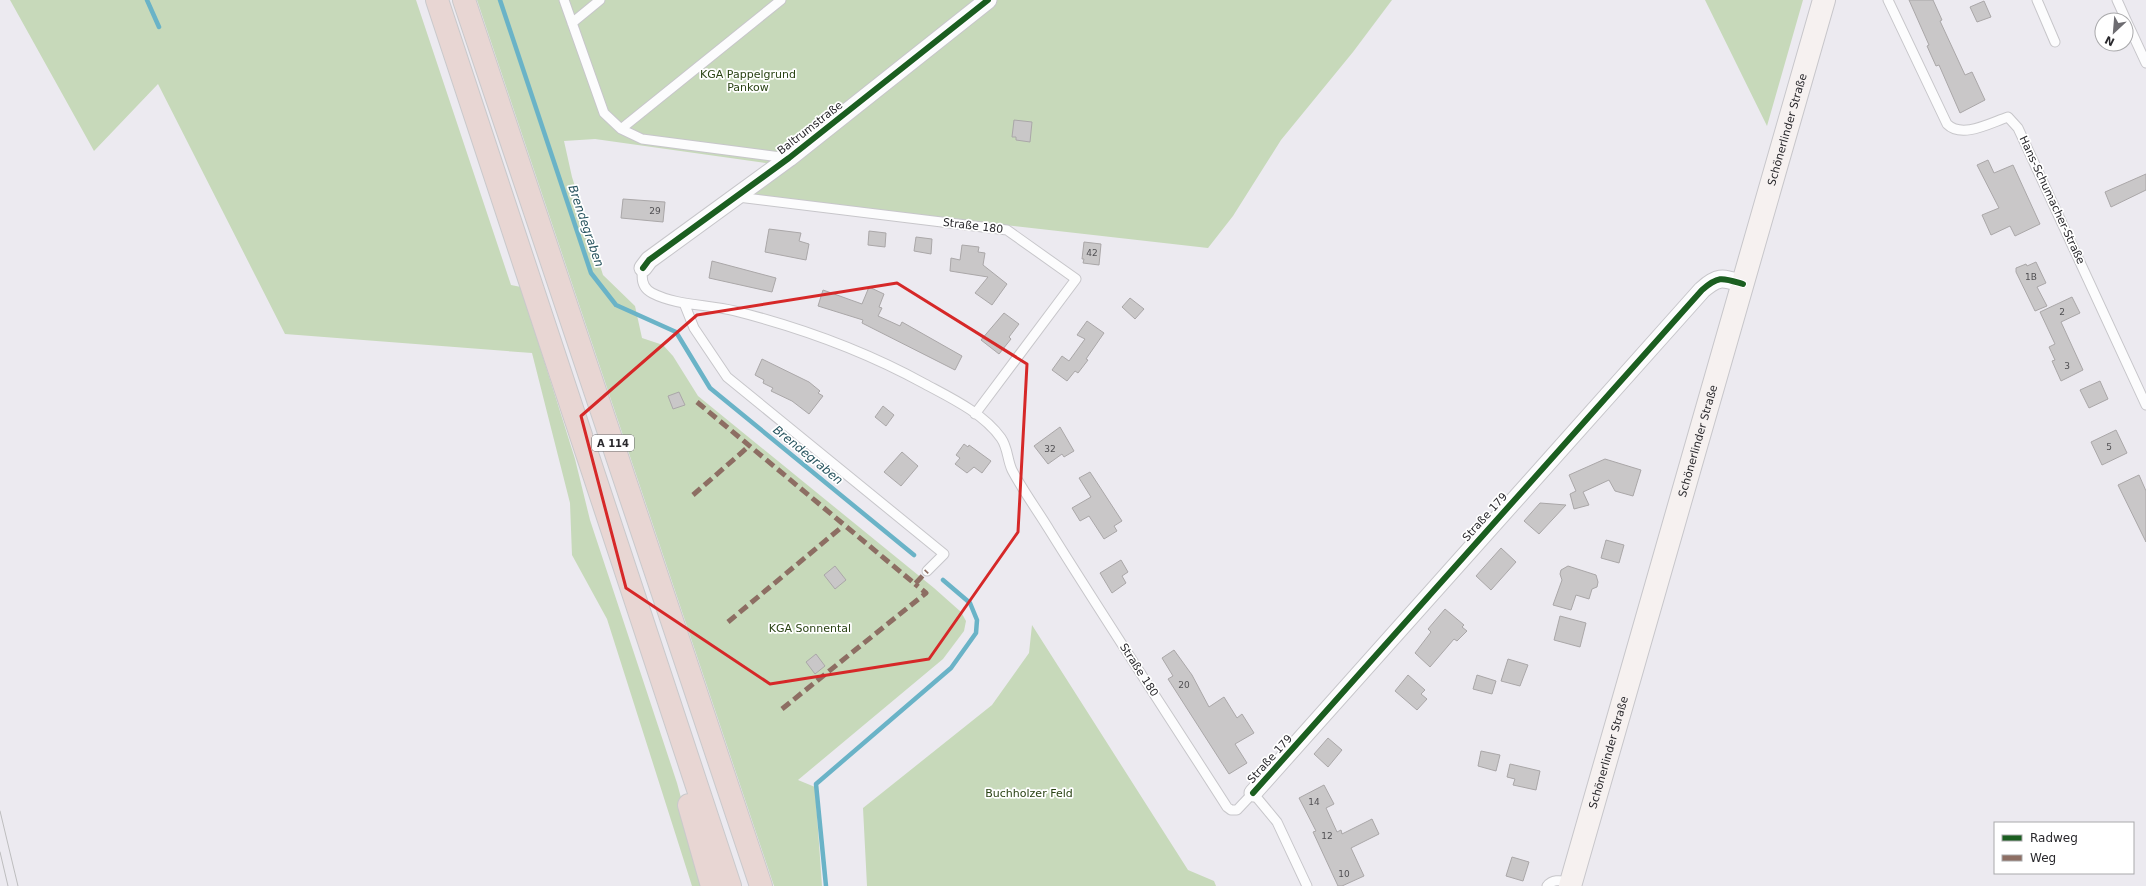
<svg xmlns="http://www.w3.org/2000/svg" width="2146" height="886" font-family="'DejaVu Sans',sans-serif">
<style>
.green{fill:#c7d9ba}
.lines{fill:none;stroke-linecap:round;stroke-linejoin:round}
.stream{stroke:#6ab3c7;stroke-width:4.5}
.building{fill:#c9c7c8;stroke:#aaa7a8}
.lane-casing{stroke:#c7c6ca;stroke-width:11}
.street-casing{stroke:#c7c6ca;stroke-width:19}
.secondary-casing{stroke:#c7c6ca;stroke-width:24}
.highway-casing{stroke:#c9c9cb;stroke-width:24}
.lane{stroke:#fcfcfd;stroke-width:9}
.street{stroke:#fcfcfd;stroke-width:17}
.secondary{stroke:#f6f1f0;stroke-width:22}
.highway{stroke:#e8d6d3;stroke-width:22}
.tram{stroke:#bdbdbe;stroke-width:1}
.quiet{stroke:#8d6e63;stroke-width:5;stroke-dasharray:10 5;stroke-linecap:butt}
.cycleway-casing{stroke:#fff;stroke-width:8}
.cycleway{stroke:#1b5e20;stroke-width:6}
.marked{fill:none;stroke:#d62828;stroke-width:3;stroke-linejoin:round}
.labels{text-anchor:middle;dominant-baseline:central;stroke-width:3.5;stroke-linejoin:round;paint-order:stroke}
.number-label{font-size:9px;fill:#515053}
.shield{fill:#fff;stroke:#69686b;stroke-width:1}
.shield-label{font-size:10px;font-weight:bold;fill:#29282c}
.park-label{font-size:11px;fill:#294213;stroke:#fff}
.street-label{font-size:11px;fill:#29282c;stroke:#fff}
.water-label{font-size:12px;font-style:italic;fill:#28545f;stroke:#fff}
</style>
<rect width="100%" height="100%" fill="#eceaf0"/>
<path class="green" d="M 10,0 L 416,0 L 511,285 L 521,287 L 575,459 L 590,520 L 677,783 L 705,886 L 692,886 L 607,619 L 572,555 L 570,503 L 532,353 L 285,334 L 158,84 L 94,151 Z
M 477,0 L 977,0 L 772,164 L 595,139 L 564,141 L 572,177 L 603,275 L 635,306 L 642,338 L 663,345 L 673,356 L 698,396 L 934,588 L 961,612 L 966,621 L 964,631 L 943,659 L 798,780 L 815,787 L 822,886 L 774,886 Z
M 997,0 L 1392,0 L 1353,52 L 1281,140 L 1233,216 L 1208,248 L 747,196 Z
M 1705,0 L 1803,0 L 1767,126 Z
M 1032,625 L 1188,870 L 1214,881 L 1216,886 L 867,886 L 863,808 L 992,705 L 1029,653 Z"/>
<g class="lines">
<path class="stream" d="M 147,0 L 159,27
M 500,0 L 591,273 L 616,305 L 676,332 L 710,388 L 914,555
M 826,886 L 816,784 L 951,668 L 976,633 L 977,620 L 970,603 L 943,580"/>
</g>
<path class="building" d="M 1909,0 L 1933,0 L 1942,20 L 1940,21 L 1965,75 L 1972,72 L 1985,100 L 1960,113 L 1939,65 L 1936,66 L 1927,46 L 1929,45 Z
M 1984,1 L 1991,17 L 1977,22 L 1970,7 Z
M 1014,120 L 1032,122 L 1030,142 L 1016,140 L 1016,137 L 1012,137 Z
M 1988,160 L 1994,173 L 2013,165 L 2040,224 L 2015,236 L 2010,226 L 1991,235 L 1982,215 L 1999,208 L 1977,165 Z
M 2146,174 L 2146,190 L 2111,207 L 2105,192 Z
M 623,199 L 665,202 L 663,222 L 621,218 Z
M 769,229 L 801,233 L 799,241 L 809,244 L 806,260 L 765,252 Z
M 869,231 L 886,233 L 885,247 L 868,245 Z
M 916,237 L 932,239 L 931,254 L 914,251 Z
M 1084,242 L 1101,244 L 1099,265 L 1083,263 L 1084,259 L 1082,259 Z
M 962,245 L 979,247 L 978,252 L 985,253 L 983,265 L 1007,284 L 992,305 L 975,293 L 988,277 L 950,271 L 951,258 L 960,260 Z
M 712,261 L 776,278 L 772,292 L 709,278 Z
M 2036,262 L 2046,283 L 2037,287 L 2047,306 L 2035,311 L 2016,272 L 2016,268 L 2026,264 L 2027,266 Z
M 869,287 L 884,294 L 879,307 L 882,308 L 878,316 L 900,326 L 902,322 L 962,356 L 955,370 L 862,323 L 863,320 L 818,306 L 823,290 L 862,304 Z
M 2072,297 L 2080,313 L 2061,322 L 2083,370 L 2061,381 L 2052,361 L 2055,360 L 2049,347 L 2055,344 L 2040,312 Z
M 1130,298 L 1144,309 L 1135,319 L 1122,307 Z
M 1004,313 L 1019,324 L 1009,337 L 1011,339 L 999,354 L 981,340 Z
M 1087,321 L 1104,333 L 1086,359 L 1088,360 L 1078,373 L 1075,371 L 1067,381 L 1052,370 L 1062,356 L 1069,361 L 1085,339 L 1077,335 Z
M 762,359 L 809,382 L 820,391 L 818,393 L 823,396 L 809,414 L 792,401 L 771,391 L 773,388 L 763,383 L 764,380 L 755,375 Z
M 2100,381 L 2108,399 L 2089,408 L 2080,390 Z
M 679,392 L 685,405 L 673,409 L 668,396 Z
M 883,406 L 894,415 L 886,426 L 875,417 Z
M 1060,427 L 1074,451 L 1064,457 L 1062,454 L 1048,464 L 1034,446 Z
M 2116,430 L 2127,453 L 2102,465 L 2091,442 Z
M 964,444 L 968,447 L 969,445 L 991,461 L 982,473 L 974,467 L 967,473 L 955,464 L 960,458 L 956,455 Z
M 902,452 L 918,466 L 901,486 L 884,472 Z
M 1605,459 L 1641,470 L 1633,496 L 1615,491 L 1609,480 L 1583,492 L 1589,505 L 1574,509 L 1570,494 L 1576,491 L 1569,475 Z
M 1090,472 L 1122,521 L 1114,526 L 1117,531 L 1104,539 L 1089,516 L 1080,521 L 1072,508 L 1091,497 L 1079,478 Z
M 2139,475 L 2146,491 L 2146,542 L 2118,485 Z
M 1540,503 L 1566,505 L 1539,534 L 1524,521 Z
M 1606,540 L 1624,545 L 1619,563 L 1601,558 Z
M 1501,548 L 1516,562 L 1491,590 L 1476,576 Z
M 1121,560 L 1128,572 L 1122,576 L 1126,583 L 1112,593 L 1100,573 Z
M 835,566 L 846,580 L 835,589 L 824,575 Z
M 1568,566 L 1596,575 L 1598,582 L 1597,587 L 1592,589 L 1589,599 L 1576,595 L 1571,610 L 1553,605 L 1562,580 L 1560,574 L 1561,570 Z
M 1445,609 L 1464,625 L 1462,627 L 1467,631 L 1457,641 L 1454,639 L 1430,667 L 1415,653 L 1431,632 L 1428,629 Z
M 1560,616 L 1586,623 L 1580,647 L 1554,640 Z
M 1174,650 L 1192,675 L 1209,707 L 1224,697 L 1237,718 L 1242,714 L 1254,733 L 1235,744 L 1247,763 L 1229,774 L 1168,679 L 1173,676 L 1162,658 Z
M 816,654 L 825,666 L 815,674 L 806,662 Z
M 1508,659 L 1528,665 L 1520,686 L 1501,681 Z
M 1408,675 L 1425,690 L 1421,694 L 1427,699 L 1417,710 L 1395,691 Z
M 1477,675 L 1496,681 L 1492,694 L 1473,689 Z
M 1328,738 L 1342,750 L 1328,767 L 1314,754 Z
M 1481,751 L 1500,755 L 1496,771 L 1478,766 Z
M 1510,764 L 1540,771 L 1536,790 L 1513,785 L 1515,779 L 1507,777 Z
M 1324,785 L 1334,804 L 1326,808 L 1337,832 L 1341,830 L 1342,834 L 1372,819 L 1379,834 L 1351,848 L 1364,876 L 1342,886 L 1338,886 L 1313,832 L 1316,831 L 1299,798 Z
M 1512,857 L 1529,862 L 1523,881 L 1506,876 Z"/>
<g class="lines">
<defs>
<path id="lane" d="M 564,0 L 604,113 L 621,129 L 642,139 L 788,158
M 1888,0 L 1947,124 C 1962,139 1990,123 2008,117 L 2018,128 L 2146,405
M 2037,0 L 2055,42
M 2117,0 L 2126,20
M 2126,20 L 2146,63
M 572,23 L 600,0
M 621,129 L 781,0
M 738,197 L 1007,230 L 1076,279 L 975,414
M 643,268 C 641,278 642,288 652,293 C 677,306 708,304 735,311 C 802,328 865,351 925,384 C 951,398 983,413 1001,438 C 1008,448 1007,459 1012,470 C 1023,491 1038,511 1050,531 C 1108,624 1168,715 1227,807 L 1231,810 L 1237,810 L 1253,793 L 1277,822 L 1307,886
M 684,303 L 694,328 L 727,377 L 944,554 L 927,571
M 1547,886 C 1553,878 1563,881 1571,882"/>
<path id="street" d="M 643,268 L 649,260 L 789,158 L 988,0
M 1253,793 L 1702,290 C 1719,275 1723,278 1743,284"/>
<g id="secondary">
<path id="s1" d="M 1570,886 L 1824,0"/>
</g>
<path id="highway" d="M 437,0 L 730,886
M 464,0 L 761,886
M 689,805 L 712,886"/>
</defs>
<use href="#lane" class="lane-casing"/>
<use href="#street" class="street-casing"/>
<use href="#secondary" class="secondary-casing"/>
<use href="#highway" class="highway-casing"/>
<use href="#lane" class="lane"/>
<use href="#street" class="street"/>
<use href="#secondary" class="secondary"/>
<use href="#highway" class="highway"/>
<path class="tram" d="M 0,811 L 18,886
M 0,852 L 8,886"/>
<path class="quiet" d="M 697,402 L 915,584 L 927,571
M 693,495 L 748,447
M 728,622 L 843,526
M 782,709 L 926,593 L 915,584"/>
<defs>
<path id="cycleway" d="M 643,268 L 649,260 L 789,158 L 988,0
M 1253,793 L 1702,290 C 1719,275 1723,278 1743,284"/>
</defs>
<use href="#cycleway" class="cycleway-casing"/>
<use href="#cycleway" class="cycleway"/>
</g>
<path class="marked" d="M 897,283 L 1027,364 L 1018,532 L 929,659 L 770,684 L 626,588 L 581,416 L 697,315 Z"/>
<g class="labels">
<g class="number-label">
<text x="655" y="211">29</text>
<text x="1092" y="253">42</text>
<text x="2031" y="277">1B</text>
<text x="2062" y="312">2</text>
<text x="2067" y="366">3</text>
<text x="2109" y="447">5</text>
<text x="1050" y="449">32</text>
<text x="1184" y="685">20</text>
<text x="1314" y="802">14</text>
<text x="1327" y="836">12</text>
<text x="1344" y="874">10</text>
</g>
<rect class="shield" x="592" y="435" width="42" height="16" rx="3"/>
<g class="shield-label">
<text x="613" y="443">A 114</text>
</g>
<g class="park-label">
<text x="748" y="74">KGA Pappelgrund<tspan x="748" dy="13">Pankow</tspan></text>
<text x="810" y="628">KGA Sonnental</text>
<text x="1029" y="793">Buchholzer Feld</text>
</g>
<g class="street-label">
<text transform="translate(810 128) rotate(-38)">Baltrumstraße</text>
<text stroke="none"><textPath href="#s1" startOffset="787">Schönerlinder Straße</textPath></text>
<text transform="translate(2052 200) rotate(65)">Hans-Schumacher-Straße</text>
<text transform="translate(973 226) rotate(7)">Straße 180</text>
<text stroke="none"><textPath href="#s1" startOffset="463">Schönerlinder Straße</textPath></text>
<text transform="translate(1485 517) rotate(-48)">Straße 179</text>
<text transform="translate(1139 670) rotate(57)">Straße 180</text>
<text stroke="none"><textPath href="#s1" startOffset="139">Schönerlinder Straße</textPath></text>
<text transform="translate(1270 759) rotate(-48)">Straße 179</text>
</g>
<g class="water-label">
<text transform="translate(586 226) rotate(71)">Brendegraben</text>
<text transform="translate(808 455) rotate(39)">Brendegraben</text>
</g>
</g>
<rect x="1994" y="822" width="140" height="52" fill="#ffffff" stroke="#a9a9ab"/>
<rect x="2002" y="835" width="20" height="6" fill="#1b5e20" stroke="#a9a9ab"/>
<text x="2030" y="842" font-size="12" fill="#29282c">Radweg</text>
<rect x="2002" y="855" width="20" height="6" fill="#8d6e63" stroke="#a9a9ab"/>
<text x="2030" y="862" font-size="12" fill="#29282c">Weg</text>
<g transform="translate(2114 32) rotate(206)"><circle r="19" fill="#ffffff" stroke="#a9a9ab"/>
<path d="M0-3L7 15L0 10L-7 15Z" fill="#6d6c71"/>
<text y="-6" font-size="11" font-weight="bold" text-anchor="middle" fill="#29282c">N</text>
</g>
</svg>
